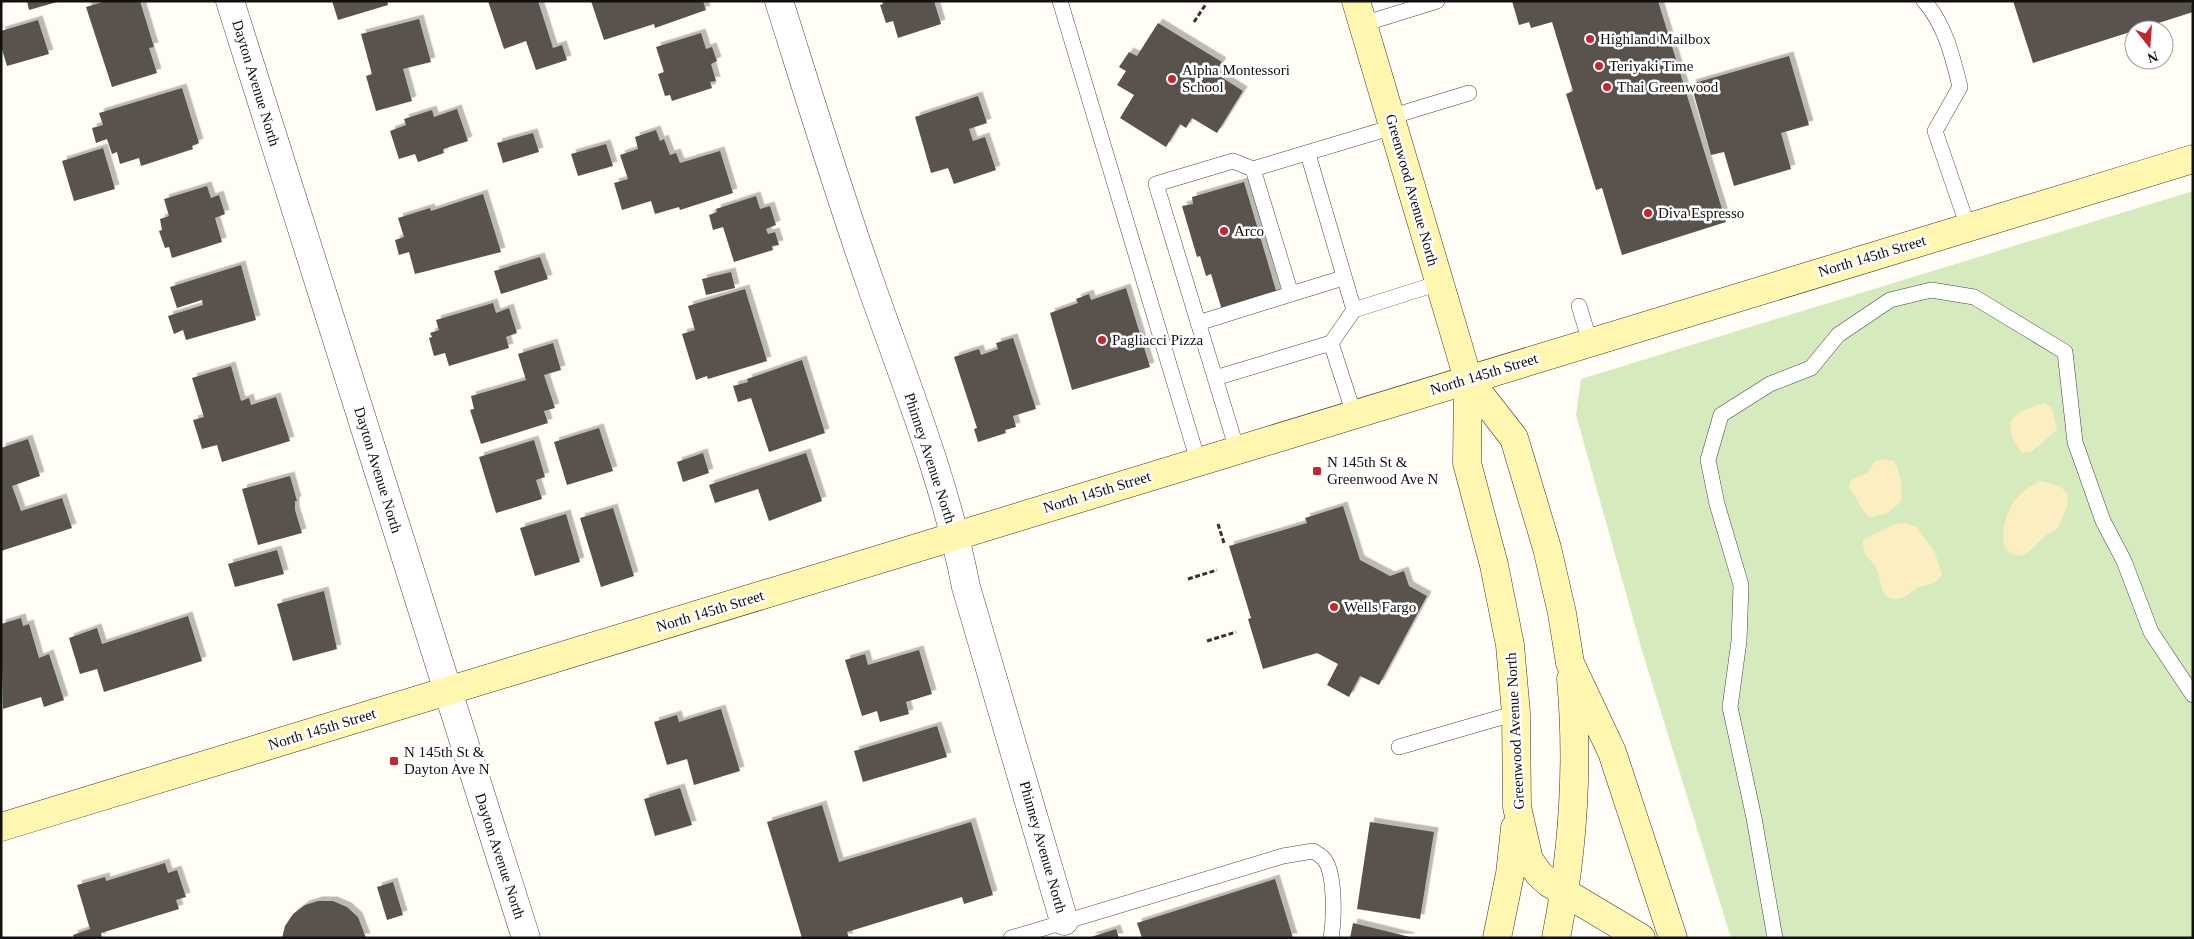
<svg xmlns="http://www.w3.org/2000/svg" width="2194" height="939" font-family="'Times New Roman',serif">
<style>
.green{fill:#d5ebbd}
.sand{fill:#fbeec1}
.building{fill:#5a524d;filter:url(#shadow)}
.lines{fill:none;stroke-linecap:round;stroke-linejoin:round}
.lane-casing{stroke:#444;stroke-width:16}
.street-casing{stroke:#444;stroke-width:29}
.secondary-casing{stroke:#333;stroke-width:29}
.path{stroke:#333;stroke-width:3;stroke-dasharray:5 2.5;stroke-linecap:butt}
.lane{stroke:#fff;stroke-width:15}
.street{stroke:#fff;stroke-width:28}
.secondary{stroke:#fff6b0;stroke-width:28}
.poi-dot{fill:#c4262e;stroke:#fff;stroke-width:2}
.labels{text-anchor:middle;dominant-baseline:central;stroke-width:5;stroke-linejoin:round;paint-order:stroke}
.poi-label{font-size:15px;fill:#111;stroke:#fff;text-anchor:start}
.street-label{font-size:15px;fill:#111;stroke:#fff}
</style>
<defs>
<filter id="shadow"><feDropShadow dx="4.5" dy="-4.5" stdDeviation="0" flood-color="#0004"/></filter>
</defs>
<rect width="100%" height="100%" fill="#fffdf5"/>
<path class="green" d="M 2193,191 L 2193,938 L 1731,938 L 1643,654 L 1576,415 L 1581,379 Z"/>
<path class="sand" d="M 2044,403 L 2052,408 L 2057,430 L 2031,452 L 2022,453 C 1999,421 2011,413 2044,403 Z
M 1884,459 L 1894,461 C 1901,474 1903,488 1901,502 L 1886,514 L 1869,517 C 1860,510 1858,497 1849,488 L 1851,480 L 1868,472 L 1875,461 Z
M 2040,481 L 2060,486 L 2067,493 L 2068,504 L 2058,528 L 2046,535 L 2025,555 C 1992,561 2003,514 2016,499 C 2022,492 2031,486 2040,481 Z
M 1905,523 L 1917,527 L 1935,553 L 1942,575 C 1935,585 1930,584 1919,587 C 1911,590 1907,599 1896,599 C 1879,599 1882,581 1877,570 C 1870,556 1863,559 1863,540 L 1895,524 Z"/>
<path class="building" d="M 27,1 L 57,1 L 57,2 L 29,10 Z
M 106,1 L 140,1 L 154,47 L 149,48 L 157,73 L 112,87 L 86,7 Z
M 332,1 L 387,1 L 388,5 L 338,20 Z
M 488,1 L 538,1 L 553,48 L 562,45 L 567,60 L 536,70 L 526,41 L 504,49 Z
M 591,1 L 703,1 L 706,10 L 655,28 L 654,24 L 604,40 Z
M 882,1 L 934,1 L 941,24 L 898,38 L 893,21 L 886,23 L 880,5 L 883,4 Z
M 1512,1 L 1658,1 L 1726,222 L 1622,255 L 1602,188 L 1596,190 L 1566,94 L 1573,91 L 1552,22 L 1531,28 L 1529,22 L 1519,25 Z
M 2013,1 L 2191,1 L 2193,12 L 2033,63 Z
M 419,19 L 431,62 L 403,69 L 412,101 L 376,111 L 366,76 L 372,74 L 361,34 Z
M 38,20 L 49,54 L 7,66 L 1,46 L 1,31 Z
M 1158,23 L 1222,62 L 1215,73 L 1243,91 L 1217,133 L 1192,118 L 1186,128 L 1180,124 L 1166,147 L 1120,118 L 1134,95 L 1117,85 L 1126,71 L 1119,67 L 1129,52 L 1137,56 Z
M 701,33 L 706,49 L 712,47 L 717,61 L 711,64 L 716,81 L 710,82 L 712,88 L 672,101 L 670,95 L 665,96 L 658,74 L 664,72 L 656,47 Z
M 1789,56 L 1809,125 L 1781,133 L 1791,169 L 1734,186 L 1724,152 L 1711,155 L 1691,84 Z
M 182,88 L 199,143 L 192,146 L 193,149 L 141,166 L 139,158 L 120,164 L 117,152 L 112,154 L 107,139 L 96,143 L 92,128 L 103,125 L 99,113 Z
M 978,96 L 987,123 L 969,129 L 973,141 L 985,137 L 996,170 L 954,184 L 948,168 L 931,173 L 915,117 Z
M 457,109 L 468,141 L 443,149 L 444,153 L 418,162 L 415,154 L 399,159 L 390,131 L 406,125 L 404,119 L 432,110 L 434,117 Z
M 656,130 L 660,141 L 664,139 L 670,155 L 676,153 L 680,163 L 720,151 L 733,193 L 680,210 L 679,207 L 655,214 L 651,201 L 622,210 L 614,183 L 628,179 L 620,155 L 638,149 L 635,137 Z
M 533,133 L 539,152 L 503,163 L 497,143 Z
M 606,144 L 613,166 L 578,176 L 571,154 Z
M 103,148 L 115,189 L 74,201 L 62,161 Z
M 1244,182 L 1277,294 L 1222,310 L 1211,274 L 1206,276 L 1200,256 L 1197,257 L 1182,206 L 1193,204 L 1192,197 Z
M 207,186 L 211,198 L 219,195 L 225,214 L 215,218 L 222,242 L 172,258 L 169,247 L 165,248 L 159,231 L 162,230 L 160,219 L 169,216 L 164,199 Z
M 483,194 L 501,252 L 415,274 L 409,252 L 399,255 L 395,240 L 404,237 L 398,218 L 430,208 L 431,211 Z
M 756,196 L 760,209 L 770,206 L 776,225 L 766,229 L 768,234 L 775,232 L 779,245 L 772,246 L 773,250 L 734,262 L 723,227 L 713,230 L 709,215 L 717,212 L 716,209 Z
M 540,257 L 548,279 L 501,294 L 494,271 Z
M 241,265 L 256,320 L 186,340 L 183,330 L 174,334 L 168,316 L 203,305 L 202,300 L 177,308 L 170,287 Z
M 731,272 L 735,288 L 706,295 L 702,279 Z
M 1126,288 L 1150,367 L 1072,390 L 1050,313 L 1078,303 L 1076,299 L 1089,294 L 1091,300 Z
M 745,289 L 767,361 L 708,379 L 707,376 L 696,380 L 682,334 L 695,330 L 688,306 Z
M 493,303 L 496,313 L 509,308 L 517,333 L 506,337 L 509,348 L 449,366 L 445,353 L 434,356 L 429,338 L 432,337 L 430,333 L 439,330 L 436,320 Z
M 1013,338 L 1036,409 L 1013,416 L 1016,427 L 1005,430 L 1006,433 L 978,442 L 974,429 L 977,428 L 954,357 L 979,349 L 981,355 L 998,349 L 996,343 Z
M 553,343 L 561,370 L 544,375 L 555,408 L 544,411 L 548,423 L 481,444 L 470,410 L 474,409 L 471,396 L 526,380 L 518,354 Z
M 802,360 L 825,433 L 769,452 L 751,398 L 738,402 L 733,386 L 748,382 L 747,379 Z
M 231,366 L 241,401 L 249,398 L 251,405 L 276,397 L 290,441 L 222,462 L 217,445 L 202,449 L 193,420 L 204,417 L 192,378 Z
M 599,428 L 613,471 L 567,485 L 554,442 Z
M 28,439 L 40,476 L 12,486 L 21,511 L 62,498 L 72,528 L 1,551 L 1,448 Z
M 534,440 L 545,477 L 536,480 L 542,499 L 496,513 L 479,457 Z
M 703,453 L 709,473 L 683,482 L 677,462 Z
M 806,453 L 822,501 L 769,521 L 758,489 L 715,503 L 709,485 Z
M 290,476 L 297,501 L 295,501 L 295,510 L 302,533 L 258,545 L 242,489 Z
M 1343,506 L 1360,560 L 1390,576 L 1404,571 L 1409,586 L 1427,596 L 1379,685 L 1360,676 L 1349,697 L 1327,685 L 1338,664 L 1317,653 L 1263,669 L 1248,619 L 1251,618 L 1229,546 L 1307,523 L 1305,518 Z
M 613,508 L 634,576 L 601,587 L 580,518 Z
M 566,514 L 580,562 L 535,576 L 520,528 Z
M 277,550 L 284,574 L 235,587 L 228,564 Z
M 324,591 L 337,649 L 293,661 L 277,604 Z
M 188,616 L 202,661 L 104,692 L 97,669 L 80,674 L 69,638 L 97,628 L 102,644 Z
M 21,618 L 23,626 L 29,624 L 39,658 L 49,654 L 64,700 L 44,707 L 41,697 L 3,709 L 1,624 Z
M 919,650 L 932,694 L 906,702 L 909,714 L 880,722 L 877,711 L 862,716 L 845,660 L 865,654 L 868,665 Z
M 721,709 L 740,771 L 694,785 L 687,759 L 667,765 L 654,722 L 677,715 L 679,722 Z
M 937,726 L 947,757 L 863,782 L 854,751 Z
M 680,788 L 692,825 L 655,836 L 644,799 Z
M 822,805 L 839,862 L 971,822 L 993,895 L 964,904 L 962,897 L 847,932 L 849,938 L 802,938 L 767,822 Z
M 1370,822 L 1434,832 L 1420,919 L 1357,909 Z
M 165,863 L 168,873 L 177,870 L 186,897 L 176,900 L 179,909 L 101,933 L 102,938 L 74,938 L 73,935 L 90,929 L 77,885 L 105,877 L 106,881 Z
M 1275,879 L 1293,938 L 1142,938 L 1137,923 Z
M 393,882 L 403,915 L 387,920 L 377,887 Z
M 318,901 L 333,901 L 347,907 L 358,917 L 366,938 L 282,938 L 285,926 L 293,914 L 305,905 Z
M 1353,923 L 1410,937 L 1410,938 L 1350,938 Z
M 1116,929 L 1119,938 L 1091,938 L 1091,937 Z"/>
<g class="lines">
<defs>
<path id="lane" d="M 1060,1 L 1198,461
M 1924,1 C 1945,24 1953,58 1960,87 L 1935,131 L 1968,227
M 1363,24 L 1437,1
M 1390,117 L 1469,93
M 1308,154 L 1354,310 L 1331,343 L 1354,414
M 1291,294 L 1343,278
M 1579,306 L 1590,342
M 1354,310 L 1439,283
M 1198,323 L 1291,294 L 1253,169
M 1215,378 L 1331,343
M 1237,450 L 1156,184 L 1233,161 L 1253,169 L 1393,127
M 1399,747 L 1516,713
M 1011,938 L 1283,856 L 1313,851 C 1316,853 1320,855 1323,858 C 1336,871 1334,920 1331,938
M 1775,938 L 1754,818 L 1730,707 L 1739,641 L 1741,585 L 1717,504 L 1708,460 L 1721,415 L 1770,384 L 1811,368 L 1838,335 L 1890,300 L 1931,290 L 1974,297 L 2065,352 L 2075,442 L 2103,521 L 2124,561 L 2151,632 L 2193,695"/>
<path id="street" d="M 230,1 L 526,938
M 779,1 C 809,96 838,191 871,285 C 906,385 946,483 966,587 L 1064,921"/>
<path id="secondary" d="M 1356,1 L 1468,379 L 1467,463 L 1494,565 L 1510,645 L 1516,713 L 1517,807 L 1529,860 L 1539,874 L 1549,883 L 1641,938
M 1468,379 L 1514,438 L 1547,548 L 1562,613 L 1570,663 L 1612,752 L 1673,938
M 1,827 L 2193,159
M 1497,938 L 1510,874 L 1515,828
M 1556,938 C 1573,852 1579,767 1571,679"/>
</defs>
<use href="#lane" class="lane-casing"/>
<use href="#street" class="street-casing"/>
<use href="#secondary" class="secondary-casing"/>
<path class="path" d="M 1194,22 L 1206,4
M 1218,524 L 1224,543
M 1188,579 L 1217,570
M 1207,641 L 1236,632"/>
<use href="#lane" class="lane"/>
<use href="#street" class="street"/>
<use href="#secondary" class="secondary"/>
</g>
<g class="poi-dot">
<circle cx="1590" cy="39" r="5"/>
<circle cx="1599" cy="66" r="5"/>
<circle cx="1172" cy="79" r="5"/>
<circle cx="1607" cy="87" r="5"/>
<circle cx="1648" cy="213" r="5"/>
<circle cx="1224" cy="231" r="5"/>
<circle cx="1102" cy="340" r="5"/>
<rect x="1312" y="466" width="10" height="10" rx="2.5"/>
<circle cx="1334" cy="607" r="5"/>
<rect x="389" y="756" width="10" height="10" rx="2.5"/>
</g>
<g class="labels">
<g class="poi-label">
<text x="1600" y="39">Highland Mailbox</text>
<text x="1609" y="66">Teriyaki Time</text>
<text x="1182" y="70">Alpha Montessori<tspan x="1182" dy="17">School</tspan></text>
<text x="1617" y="87">Thai Greenwood</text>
<text x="1658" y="213">Diva Espresso</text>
<text x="1234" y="231">Arco</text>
<text x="1112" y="340">Pagliacci Pizza</text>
<text x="1327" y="462">N 145th St &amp;<tspan x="1327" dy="17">Greenwood Ave N</tspan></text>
<text x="1344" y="607">Wells Fargo</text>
<text x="404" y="752">N 145th St &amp;<tspan x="404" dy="17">Dayton Ave N</tspan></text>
</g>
<g class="street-label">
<text transform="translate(256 83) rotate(73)">Dayton Avenue North</text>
<text transform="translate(1412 190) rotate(74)">Greenwood Avenue North</text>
<text transform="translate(1872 256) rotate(-17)">North 145th Street</text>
<text transform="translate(1484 374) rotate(-17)">North 145th Street</text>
<text transform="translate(930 458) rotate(72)">Phinney Avenue North</text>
<text transform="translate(378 470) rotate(73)">Dayton Avenue North</text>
<text transform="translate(1097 492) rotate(-17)">North 145th Street</text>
<text transform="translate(710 611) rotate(-17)">North 145th Street</text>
<text transform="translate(322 729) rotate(-17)">North 145th Street</text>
<text transform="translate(1515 731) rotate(-93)">Greenwood Avenue North</text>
<text transform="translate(1043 847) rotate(74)">Phinney Avenue North</text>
<text transform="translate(500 856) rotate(72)">Dayton Avenue North</text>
</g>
</g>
<rect width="2194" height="939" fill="none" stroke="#111111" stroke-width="5"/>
<g transform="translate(2149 45) rotate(163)"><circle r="24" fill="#ffffff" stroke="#a0a0a0"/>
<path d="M0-4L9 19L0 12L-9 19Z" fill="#c4262e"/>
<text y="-8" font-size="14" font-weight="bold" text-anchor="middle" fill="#111111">N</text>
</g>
</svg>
